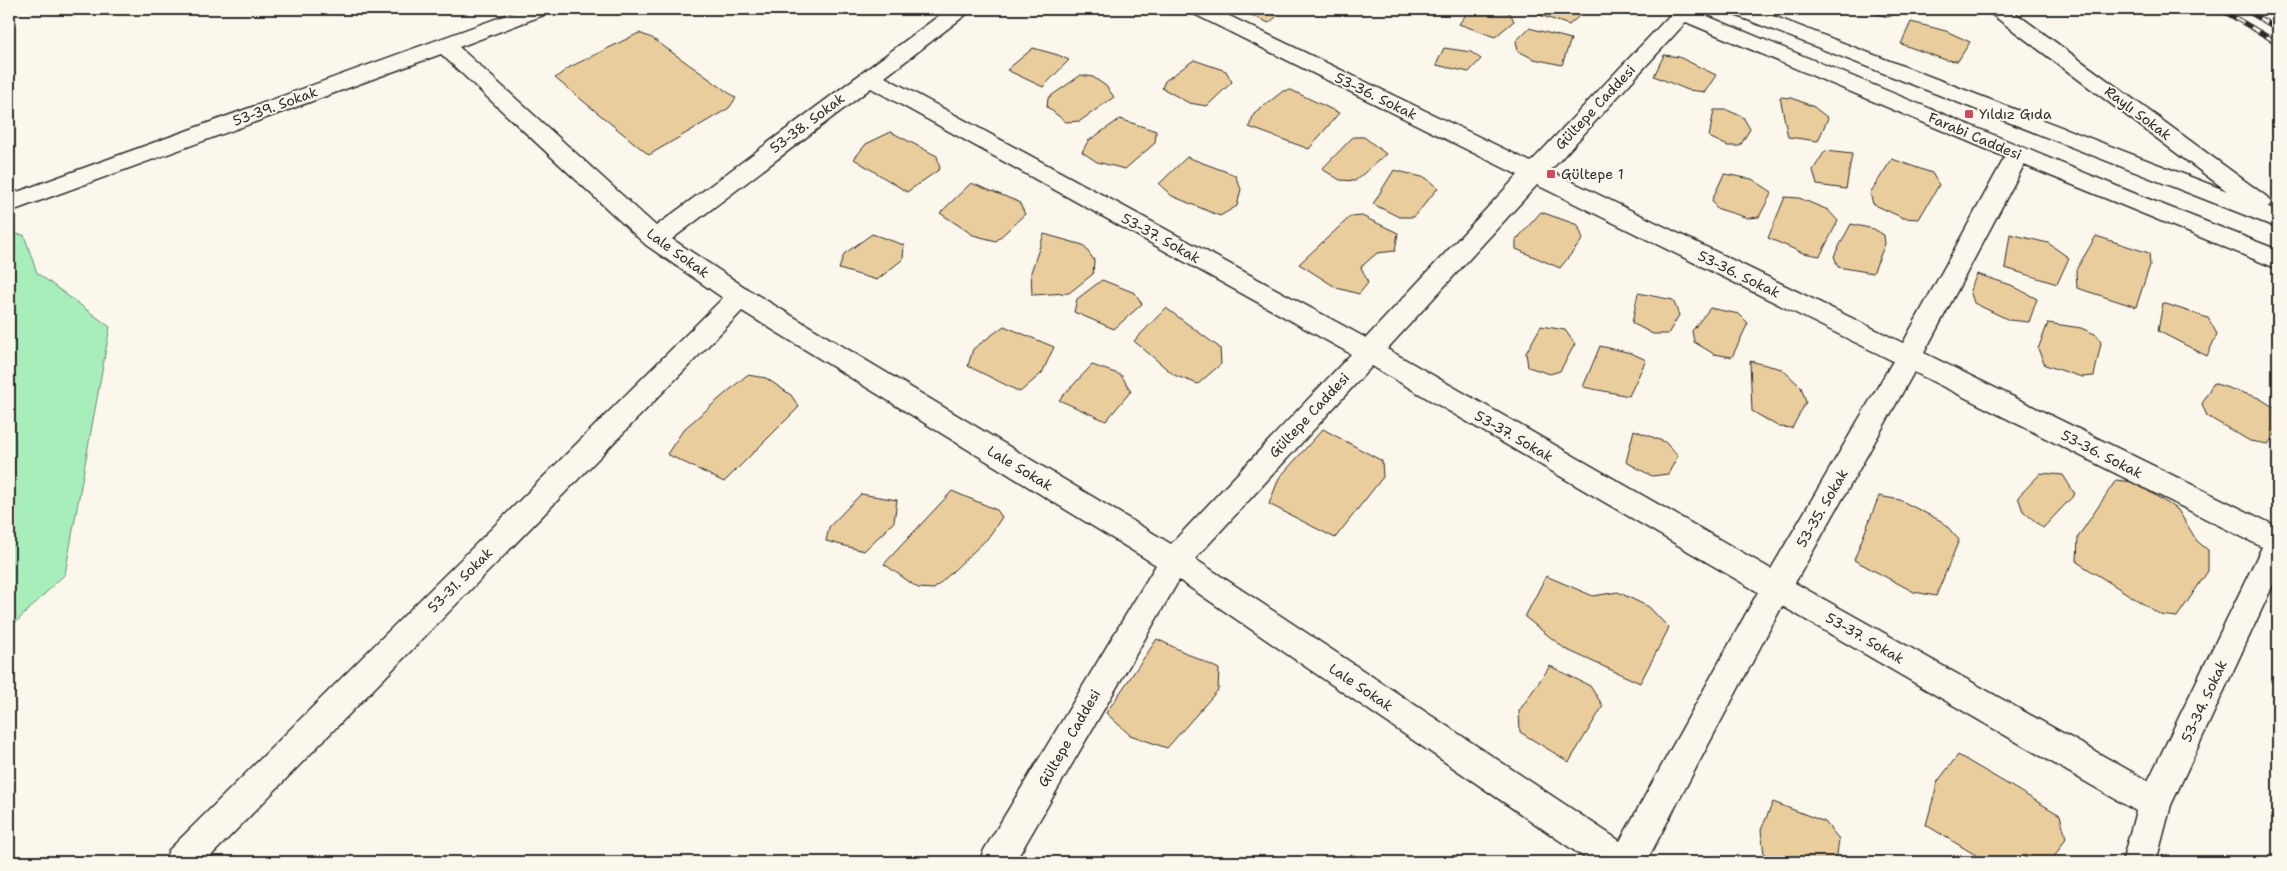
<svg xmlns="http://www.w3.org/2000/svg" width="2287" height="871" font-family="'Shantell Sans',sans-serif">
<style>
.green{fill:#a7eebb;stroke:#698c73}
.building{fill:#eacd9d;stroke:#2b2b2b}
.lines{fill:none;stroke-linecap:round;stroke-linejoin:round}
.minor-casing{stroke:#2b2b2b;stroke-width:3}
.minor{fill:#fbf7ec;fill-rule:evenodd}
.rail-casing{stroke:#2b2b2b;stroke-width:5}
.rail{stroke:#fbf7ec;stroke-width:3;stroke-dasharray:9;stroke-linecap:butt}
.poi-dot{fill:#d1495b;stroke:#fbf7ec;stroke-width:2}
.labels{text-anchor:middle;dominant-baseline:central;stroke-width:4;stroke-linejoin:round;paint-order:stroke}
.street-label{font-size:14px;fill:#2b2b2b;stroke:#fbf7ec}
.poi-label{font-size:14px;fill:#2b2b2b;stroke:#fbf7ec;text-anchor:start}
</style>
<rect width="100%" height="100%" fill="#fbf7ec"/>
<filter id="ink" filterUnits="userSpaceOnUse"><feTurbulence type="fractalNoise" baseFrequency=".02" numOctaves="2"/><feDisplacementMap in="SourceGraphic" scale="10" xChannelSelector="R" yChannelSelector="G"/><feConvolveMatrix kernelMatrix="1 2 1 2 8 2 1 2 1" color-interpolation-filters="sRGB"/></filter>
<g filter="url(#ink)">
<path class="green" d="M 9,233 L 24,235 L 37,273 L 110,327 L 65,574 L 9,629 Z"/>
<path class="building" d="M 1236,9 L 1285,9 L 1269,23 Z
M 1470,9 L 1499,9 L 1510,13 L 1514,21 L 1495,37 L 1459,24 Z
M 1526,9 L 1587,9 L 1569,25 L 1525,10 Z
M 1869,9 L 1908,9 L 1888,17 L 1877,14 Z
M 1911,22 L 1946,31 L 1970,42 L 1958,61 L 1946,60 L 1901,44 Z
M 1529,28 L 1571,39 L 1562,65 L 1534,59 L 1518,51 L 1516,41 Z
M 639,33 L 652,38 L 736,98 L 729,108 L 649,155 L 555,78 L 570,67 Z
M 1033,48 L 1058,55 L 1069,60 L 1043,87 L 1007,70 Z
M 1444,48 L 1471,52 L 1481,59 L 1469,72 L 1436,65 Z
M 1664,55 L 1679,57 L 1716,75 L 1705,92 L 1688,90 L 1654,76 Z
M 1194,60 L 1226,71 L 1232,82 L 1207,106 L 1189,103 L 1162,88 L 1165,81 Z
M 1081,75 L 1093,77 L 1106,86 L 1114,97 L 1080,121 L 1066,122 L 1047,107 L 1048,98 Z
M 1291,90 L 1339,113 L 1309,149 L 1249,127 L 1254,114 L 1283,91 Z
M 1780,97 L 1792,98 L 1814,107 L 1828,118 L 1818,141 L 1788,137 Z
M 1714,110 L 1727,110 L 1743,117 L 1750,129 L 1740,146 L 1728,146 L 1709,137 Z
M 1120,119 L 1156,131 L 1155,143 L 1125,169 L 1097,162 L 1082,152 L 1088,141 Z
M 891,132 L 937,156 L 940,169 L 907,192 L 854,159 L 866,144 Z
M 1353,137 L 1364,137 L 1386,154 L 1355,181 L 1340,180 L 1322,169 Z
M 1825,151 L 1852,154 L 1846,189 L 1817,185 L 1813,170 Z
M 1187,157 L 1235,175 L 1241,189 L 1237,206 L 1220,216 L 1172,196 L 1159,184 Z
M 1892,159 L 1932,173 L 1939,185 L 1919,219 L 1903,218 L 1873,204 L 1870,193 Z
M 1394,170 L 1426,178 L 1438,188 L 1414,217 L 1399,217 L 1373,204 Z
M 1724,174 L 1752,179 L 1772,192 L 1759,217 L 1748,218 L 1716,208 L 1712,200 Z
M 971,183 L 1019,202 L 1025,214 L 996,241 L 973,235 L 940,213 Z
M 1785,197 L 1799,198 L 1828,210 L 1838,221 L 1820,256 L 1803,253 L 1768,238 Z
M 1541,212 L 1578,225 L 1583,239 L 1560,268 L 1516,249 L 1516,240 Z
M 1362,216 L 1398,233 L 1395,251 L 1377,253 L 1361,267 L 1368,283 L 1359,294 L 1337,288 L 1299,264 L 1350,217 Z
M 1851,224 L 1874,229 L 1884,235 L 1885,244 L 1873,273 L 1838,267 L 1834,256 Z
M 872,234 L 904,245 L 903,259 L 877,280 L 839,269 L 844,254 Z
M 1044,234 L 1083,245 L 1094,260 L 1093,274 L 1069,293 L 1032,295 L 1031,272 Z
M 2010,234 L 2048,243 L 2069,258 L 2057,284 L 2005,268 Z
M 2096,236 L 2149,253 L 2150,265 L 2136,307 L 2077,288 L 2076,270 Z
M 1977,274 L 2011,285 L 2037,299 L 2029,322 L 2009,320 L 1974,303 L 1970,290 Z
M 1102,280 L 1135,293 L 1142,304 L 1114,329 L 1074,312 L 1077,299 Z
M 1638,293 L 1673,300 L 1679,315 L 1668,334 L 1653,334 L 1632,323 Z
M 2163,303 L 2208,318 L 2217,334 L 2207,356 L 2158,331 Z
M 1166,308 L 1220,348 L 1221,364 L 1198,384 L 1174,375 L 1134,341 Z
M 1710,308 L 1739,314 L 1748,323 L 1732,357 L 1714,354 L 1694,342 L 1692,331 Z
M 2048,323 L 2081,328 L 2097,335 L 2101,343 L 2094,376 L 2082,377 L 2045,365 L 2038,349 Z
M 1004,326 L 1054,347 L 1042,373 L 1020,392 L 968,366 L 973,349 Z
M 1541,326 L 1565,330 L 1575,344 L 1560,371 L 1550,374 L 1528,367 L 1526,353 Z
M 1600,346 L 1631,353 L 1646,360 L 1629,396 L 1583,387 Z
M 1750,361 L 1782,369 L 1801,387 L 1806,402 L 1792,428 L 1779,427 L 1752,411 Z
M 1092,365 L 1121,375 L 1131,391 L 1106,421 L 1059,400 Z
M 747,375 L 766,378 L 791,395 L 799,407 L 724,482 L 667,454 L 684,429 Z
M 2213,383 L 2259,398 L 2278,410 L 2278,430 L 2268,444 L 2250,441 L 2207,416 L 2202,404 Z
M 1323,429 L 1382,461 L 1383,477 L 1335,538 L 1269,504 L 1279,478 Z
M 1634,430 L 1665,442 L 1678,456 L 1668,474 L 1652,476 L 1626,462 Z
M 2041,473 L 2063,475 L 2075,494 L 2043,528 L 2023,511 L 2018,497 Z
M 2116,480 L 2134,482 L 2178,510 L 2197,541 L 2208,550 L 2208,571 L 2177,617 L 2161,615 L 2077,562 L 2078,537 Z
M 952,491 L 997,510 L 1002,517 L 988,538 L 934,589 L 918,588 L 884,564 Z
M 861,494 L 897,500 L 894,522 L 864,551 L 826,541 L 829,527 Z
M 1879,496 L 1900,500 L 1943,522 L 1959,540 L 1936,596 L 1914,592 L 1854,560 Z
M 1546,576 L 1593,596 L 1618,592 L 1649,607 L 1669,628 L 1640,683 L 1565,649 L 1525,617 Z
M 1157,639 L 1219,669 L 1218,690 L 1167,748 L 1130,735 L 1106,713 Z
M 1550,666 L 1590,686 L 1603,706 L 1569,762 L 1520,732 L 1519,711 Z
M 1958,755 L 2060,815 L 2066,838 L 2051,862 L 1987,862 L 1926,825 L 1938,781 Z
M 1773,802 L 1825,822 L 1839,839 L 1836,862 L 1765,862 L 1761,830 Z"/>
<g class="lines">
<defs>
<path id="minor" d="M 523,9 L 552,9 L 549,13 L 459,47 L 656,226 L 948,9 L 971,9 L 968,13 L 885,77 L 1366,338 L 1518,175 L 1192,13 L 1189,9 L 1215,9 L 1531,162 L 1670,15 L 1663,9 L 1690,9 L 2138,195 L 2278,250 L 2278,269 L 2024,165 L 1924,353 L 2278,527 L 2278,574 L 2171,805 L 2156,862 L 2122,862 L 2136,811 L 1782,606 L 1646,862 L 1591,862 L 1179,580 L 1015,862 L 979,862 L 984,850 L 1156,565 L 742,311 L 205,862 L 164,862 L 169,850 L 723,298 L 646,245 L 441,54 L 9,212 L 9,195 ZM 1686,22 L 2005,157 L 1903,343 L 1550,171 ZM 871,88 L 1351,354 L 1171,544 L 749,290 L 672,239 ZM 1537,185 L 1893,361 L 1771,569 L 1387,349 ZM 1372,366 L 1758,592 L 1620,841 L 1195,559 ZM 1914,372 L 2262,547 L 2148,781 L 1795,583 Z
M 1727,9 L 1755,9 L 2227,191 L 1990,13 L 1987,9 L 2010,9 L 2267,197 L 2271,203 L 2268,207 L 2278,211 L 2278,228 L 1730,13 Z"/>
</defs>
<use href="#minor" class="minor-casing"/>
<use href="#minor" class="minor"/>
<defs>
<path id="rail" d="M 2220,9 L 2278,43
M 2244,9 L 2278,29
M 2267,9 L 2278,15"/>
</defs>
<use href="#rail" class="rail-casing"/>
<use href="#rail" class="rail"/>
</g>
</g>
<g class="poi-dot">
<rect x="1964" y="109" width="10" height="10" rx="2.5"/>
<rect x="1546" y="169" width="10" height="10" rx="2.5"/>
</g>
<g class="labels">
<g class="street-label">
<text transform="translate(1376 96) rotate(26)">53-36. Sokak</text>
<text transform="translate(275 106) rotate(-20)">53-39. Sokak</text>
<text transform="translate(1595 107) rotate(-47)">Gültepe Caddesi</text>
<text transform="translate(2138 113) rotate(37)">Raylı Sokak</text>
<text transform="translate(807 123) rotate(-37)">53-38. Sokak</text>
<text transform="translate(1975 136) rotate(23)">Farabi Caddesi</text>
<text transform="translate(1161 238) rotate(29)">53-37. Sokak</text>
<text transform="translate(678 253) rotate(36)">Lale Sokak</text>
<text transform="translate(1739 274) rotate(26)">53-36. Sokak</text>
<text transform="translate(1309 415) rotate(-47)">Gültepe Caddesi</text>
<text transform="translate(1514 436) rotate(30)">53-37. Sokak</text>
<text transform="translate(2102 454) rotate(27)">53-36. Sokak</text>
<text transform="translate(1020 468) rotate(31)">Lale Sokak</text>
<text transform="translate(1822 508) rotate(-60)">53-35. Sokak</text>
<text transform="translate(460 580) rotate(-45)">53-31. Sokak</text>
<text transform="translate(1865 638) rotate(30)">53-37. Sokak</text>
<text transform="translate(1361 687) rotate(34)">Lale Sokak</text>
<text transform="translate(2204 701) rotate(-65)">53-34. Sokak</text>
<text transform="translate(1069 738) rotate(-60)">Gültepe Caddesi</text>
</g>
<g class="poi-label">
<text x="1979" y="114">Yıldız Gıda</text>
<text x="1561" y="174">Gültepe 1</text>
</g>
</g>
<rect width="2287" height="871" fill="none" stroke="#fbf7ec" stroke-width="30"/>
<rect x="15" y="15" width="2257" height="841" fill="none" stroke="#2b2b2b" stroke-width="2" filter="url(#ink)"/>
</svg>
